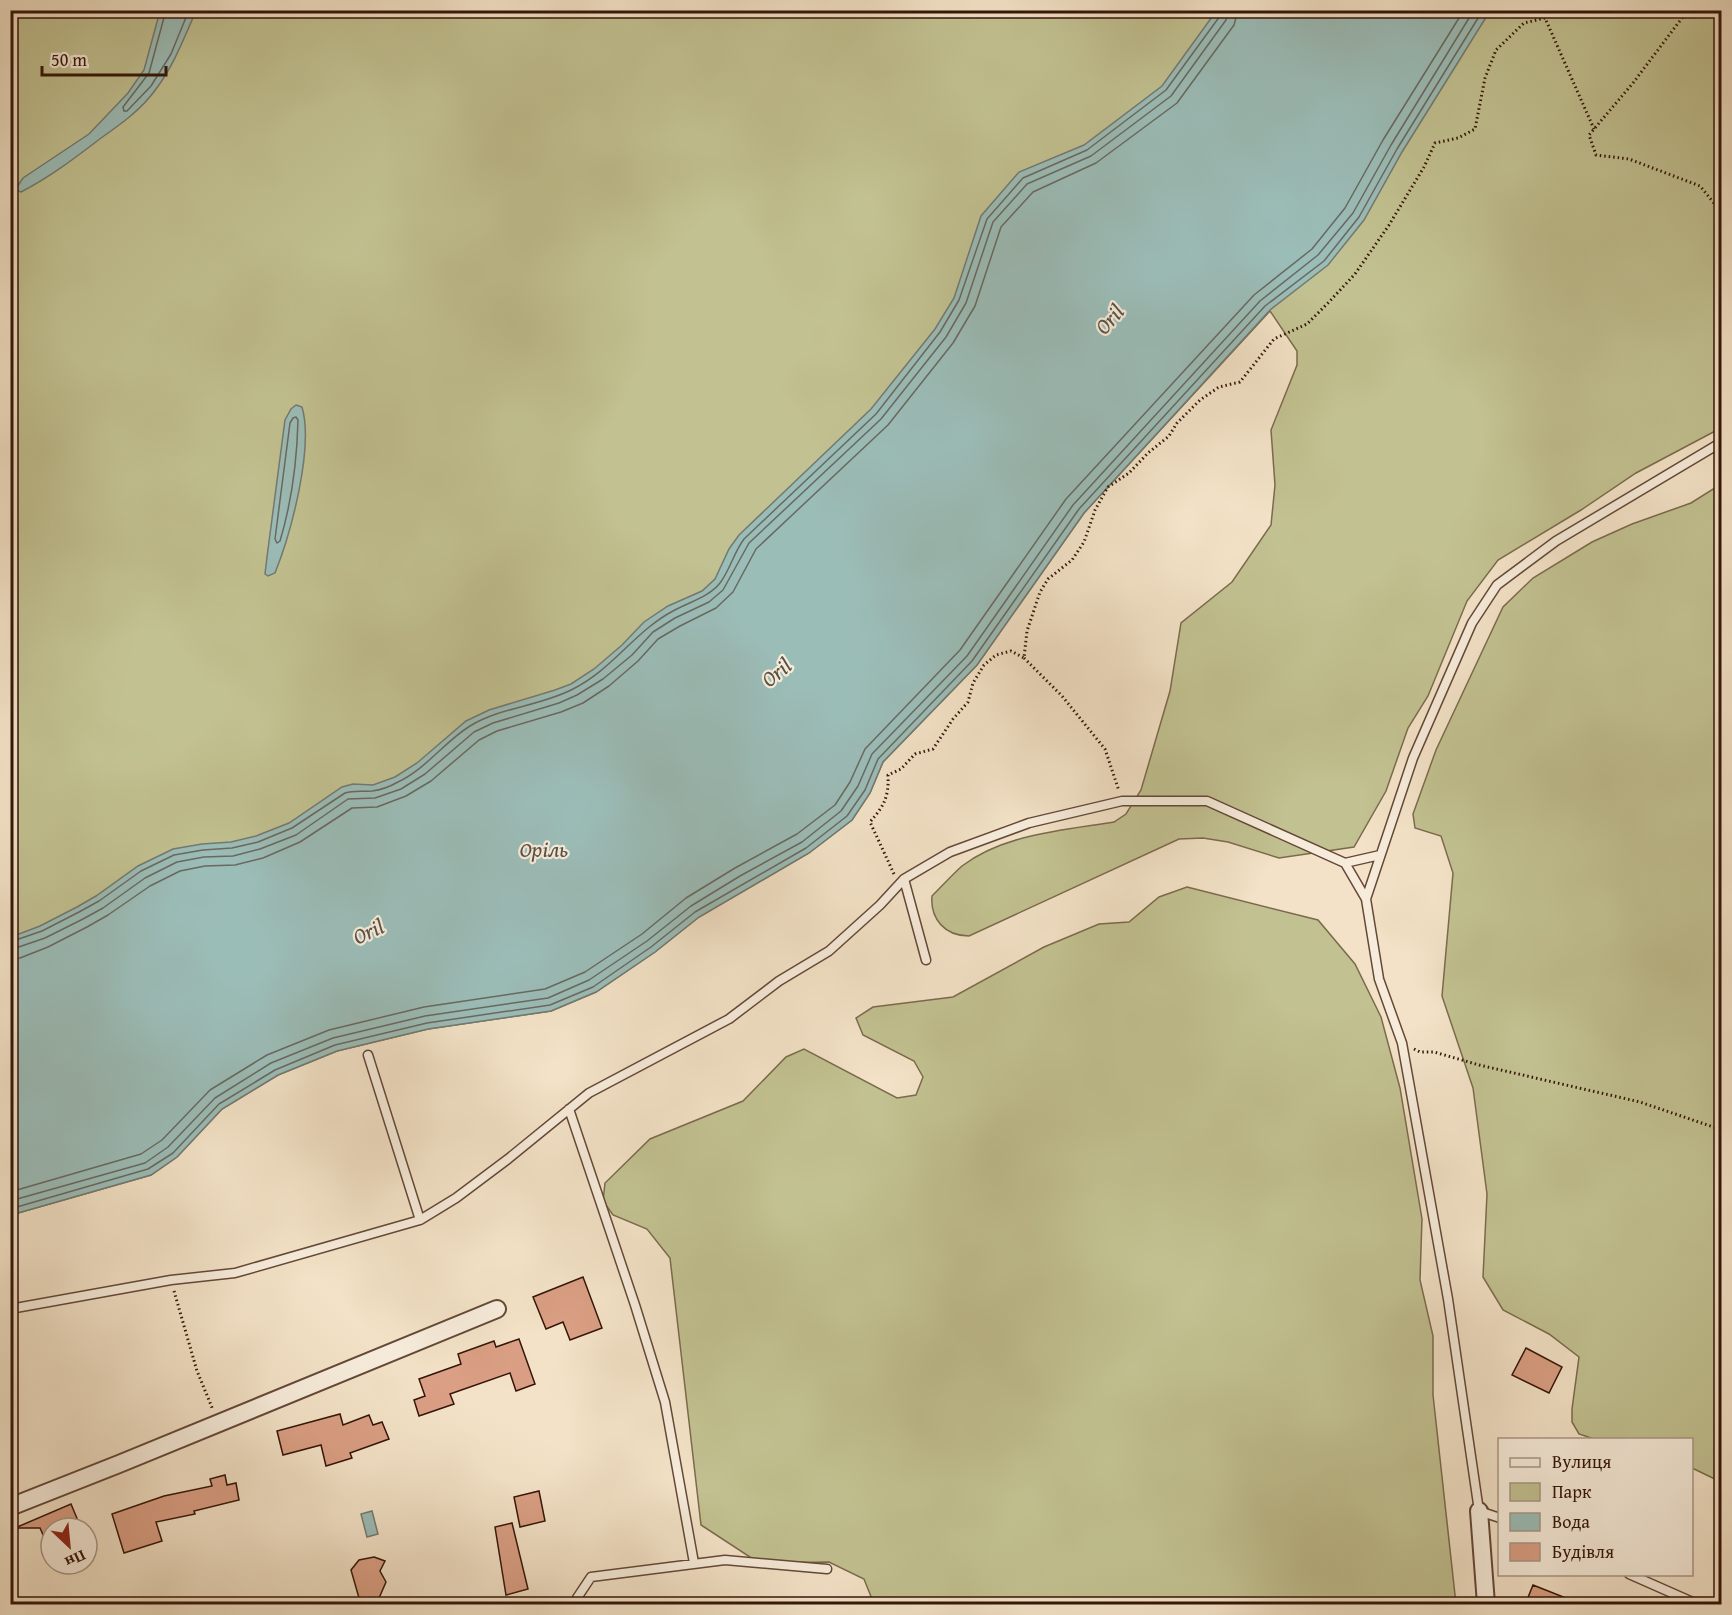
<svg xmlns="http://www.w3.org/2000/svg" width="1732" height="1615" font-family="'Gentium Book Plus',serif">
<style>
.green{fill:#c2c191;stroke:#7b6b4c;stroke-width:1.5}
.water{fill:#9bbdb8;stroke:#727a72;stroke-width:1.5}
.lines{fill:none;stroke-linecap:round;stroke-linejoin:round}
.shore{stroke:#686960;stroke-width:1.5}
.building{fill:#da9f84;stroke:#341508;stroke-width:1.5}
.service-casing{stroke:#644838;stroke-width:11}
.minor-casing{stroke:#644838;stroke-width:20}
.path{stroke:#341508;stroke-width:3;stroke-dasharray:1.5 3;stroke-linecap:butt}
.service{stroke:#f7ecdb;stroke-width:8}
.minor{stroke:#f7ecdb;stroke-width:16}
.labels{text-anchor:middle;dominant-baseline:central;stroke-width:4.5;stroke-linejoin:round;paint-order:stroke}
.water-label{font-size:22px;font-style:italic;fill:#585046;stroke:#f7ecdb}
</style>
<rect width="100%" height="100%" fill="#f3e2c7"/>
<filter id="stains"><feTurbulence type="fractalNoise" baseFrequency=".00333" numOctaves="4"/><feColorMatrix values="0 0 0 0 .2 0 0 0 0 .09 0 0 0 0 .02 0 0 0 .5 -.17"/></filter>
<radialGradient id="worn" r=".72"><stop offset=".6" stop-color="#630" stop-opacity="0"/><stop offset="1" stop-color="#630" stop-opacity=".3"/></radialGradient>
<path class="green" d="M 11,11 L 1721,11 L 1721,428 L 1636,473 L 1581,510 L 1498,560 L 1467,601 L 1428,696 L 1408,728 L 1386,791 L 1354,847 L 1279,858 L 1228,842 L 1203,838 L 1179,839 L 969,936 C 945,936 930,919 932,896 C 942,886 952,875 962,866 C 1004,834 1064,830 1114,822 L 1126,814 L 1141,790 L 1170,691 L 1181,623 L 1232,582 L 1271,525 L 1275,485 L 1271,430 L 1297,365 L 1297,351 L 1270,311 L 1084,513 L 977,665 L 883,762 L 870,793 L 852,820 L 809,853 L 699,917 L 655,952 L 596,992 L 551,1011 L 428,1029 L 337,1051 L 278,1075 L 222,1109 L 177,1157 L 151,1175 L 11,1215 Z
M 1721,484 L 1721,1482 L 1692,1468 L 1692,1440 L 1597,1440 L 1579,1434 L 1572,1422 L 1572,1409 L 1579,1357 L 1549,1334 L 1503,1310 L 1483,1277 L 1487,1194 L 1473,1088 L 1442,996 L 1453,873 L 1441,836 L 1415,828 L 1413,814 L 1436,750 L 1503,607 L 1533,578 L 1592,542 L 1632,524 L 1691,503 Z
M 1187,887 L 1318,920 L 1355,964 L 1381,1017 L 1400,1088 L 1422,1219 L 1420,1280 L 1433,1336 L 1433,1395 L 1456,1604 L 874,1604 L 864,1579 L 829,1562 L 759,1563 L 701,1525 L 670,1258 L 647,1229 L 613,1215 L 603,1201 L 605,1183 L 650,1139 L 743,1101 L 786,1057 L 804,1049 L 897,1098 L 916,1095 L 923,1077 L 914,1061 L 863,1035 L 856,1018 L 873,1007 L 953,997 L 1044,947 L 1099,924 L 1129,922 L 1159,897 Z"/>
<path class="water" d="M 1217,10 L 1490,11 L 1402,152 L 1364,220 L 1328,265 L 1270,310 L 1084,513 L 977,665 L 883,762 L 870,793 L 852,820 L 809,853 L 699,917 L 655,952 L 596,992 L 551,1011 L 428,1029 L 337,1051 L 278,1075 L 222,1109 L 177,1157 L 151,1175 L 11,1215 L 11,937 L 40,926 L 77,907 L 96,896 L 138,866 L 173,849 L 202,844 L 231,842 L 256,836 L 289,823 L 342,787 L 353,784 L 373,785 L 395,777 L 417,763 L 466,721 L 489,710 L 555,690 L 571,684 L 594,669 L 622,645 L 644,622 L 668,606 L 702,591 L 715,579 L 729,549 L 739,535 L 871,409 L 935,329 L 954,298 L 981,216 L 1019,172 L 1084,145 L 1162,86 Z
M 160,11 L 196,11 C 184,38 174,65 156,89 C 142,109 121,124 101,138 C 75,158 50,177 21,192 L 18,191 L 17,187 L 23,178 L 89,134 L 128,93 L 144,70 Z
M 296,405 L 302,407 C 314,448 291,533 275,573 L 268,576 L 265,574 L 267,557 L 285,420 L 291,409 Z
M 372,1511 L 378,1534 L 367,1537 L 361,1514 Z"/>
<g class="lines">
<path class="shore" d="M 166,10 L 149,73 L 123,107 L 124,111 L 127,111 L 151,86 L 171,54 L 189,10
M 296,417 L 298,420 C 297,461 292,501 280,541 L 277,543 L 275,539 L 290,423 L 293,418 Z
M 10,942 L 42,931 L 79,912 L 99,901 L 141,871 L 174,855 L 203,850 L 232,848 L 258,842 L 292,828 L 345,793 C 355,790 362,792 372,791 C 380,790 391,786 398,782 C 426,769 444,742 470,726 C 501,707 541,706 573,689 C 613,669 635,631 673,611 C 689,602 709,597 720,583 C 730,570 734,552 744,539 L 876,414 L 940,332 L 959,300 L 987,219 L 1023,178 L 1087,150 L 1166,90 L 1220,16 L 1221,10
M 10,950 L 45,938 L 83,919 L 103,908 L 145,878 L 177,862 L 204,857 L 233,856 L 260,849 L 296,835 L 348,799 L 375,798 L 401,789 L 425,774 L 474,732 L 493,723 L 559,703 L 577,695 L 603,679 L 632,655 L 653,632 L 675,618 L 709,602 L 723,590 L 749,543 L 881,419 L 946,337 L 966,303 L 993,222 L 1027,184 L 1091,156 L 1171,96 L 1226,20 L 1229,10
M 10,959 L 20,958 L 48,947 L 87,927 L 108,915 L 150,886 L 180,871 L 205,866 L 235,865 L 263,858 L 300,842 L 352,808 L 377,807 L 406,796 L 431,781 L 479,740 L 497,731 L 561,712 L 583,703 L 609,686 L 638,661 L 658,639 L 680,626 L 716,608 L 733,592 L 756,549 L 888,425 L 953,343 L 975,306 L 1001,227 L 1033,192 L 1096,163 L 1177,103 L 1234,25 L 1238,10
M 10,1192 L 141,1154 L 162,1140 L 210,1090 L 267,1055 L 329,1030 L 424,1007 L 545,989 L 585,972 L 642,934 L 686,898 L 735,868 L 797,834 L 835,805 L 850,782 L 865,749 L 960,650 L 1066,499 L 1254,295 L 1312,249 L 1345,208 L 1383,140 L 1464,10
M 10,1201 L 145,1163 L 168,1147 L 215,1098 L 271,1063 L 333,1038 L 425,1016 L 548,998 L 589,980 L 647,941 L 691,906 L 740,876 L 802,842 L 841,811 L 858,786 L 872,754 L 967,656 L 1073,505 L 1260,301 L 1318,255 L 1353,213 L 1391,145 L 1474,10
M 10,1209 L 148,1169 L 173,1153 L 219,1104 L 275,1070 L 335,1045 L 427,1023 L 550,1005 L 593,987 L 651,947 L 695,912 L 806,848 L 847,816 L 865,790 L 878,759 L 972,661 L 1079,509 L 1265,306 L 1324,261 L 1359,217 L 1397,149 L 1483,10"/>
</g>
<path class="building" d="M 583,1277 L 602,1328 L 570,1340 L 563,1322 L 546,1329 L 533,1297 Z
M 519,1339 L 535,1384 L 516,1391 L 510,1373 L 450,1394 L 454,1404 L 419,1416 L 414,1400 L 425,1396 L 419,1379 L 461,1364 L 458,1354 L 494,1341 L 496,1347 Z
M 1526,1348 L 1562,1367 L 1549,1393 L 1512,1375 Z
M 340,1414 L 343,1425 L 369,1415 L 373,1425 L 382,1422 L 389,1439 L 350,1453 L 352,1458 L 326,1466 L 321,1445 L 283,1455 L 277,1431 Z
M 225,1475 L 227,1485 L 236,1483 L 239,1500 L 194,1511 L 195,1514 L 156,1522 L 162,1541 L 124,1553 L 112,1514 L 164,1496 L 212,1486 L 210,1479 Z
M 539,1491 L 545,1521 L 520,1527 L 514,1497 Z
M 71,1504 L 81,1528 L 51,1528 L 51,1553 L 40,1528 L 15,1528 Z
M 512,1523 L 528,1589 L 506,1595 L 495,1527 Z
M 374,1557 L 385,1561 L 380,1571 L 386,1582 L 376,1605 L 361,1605 L 351,1570 L 359,1560 Z
M 1533,1585 L 1581,1604 L 1581,1605 L 1525,1605 Z"/>
<g class="lines">
<defs>
<path id="service" d="M 1345,863 L 1366,899
M 904,879 L 926,960
M 368,1055 L 420,1220
M 569,1109 L 635,1305 L 665,1402 L 694,1563
M 10,1309 L 171,1280 L 235,1273 L 420,1220 L 456,1198 L 508,1159 L 589,1093 L 729,1019 L 779,981 L 829,951 L 880,905 L 904,879 L 950,852 L 1029,823 L 1122,801 L 1207,801 L 1345,863 L 1380,855
M 1500,1518 L 1479,1511 L 1448,1299 L 1402,1043 L 1379,979 L 1366,899 L 1413,758 L 1472,623 L 1497,585 L 1556,541 L 1722,442
M 1629,1574 L 1697,1604
M 578,1604 L 577,1598 L 591,1577 L 725,1560 L 827,1569"/>
<path id="minor" d="M 10,1507 L 119,1464 L 497,1309
M 1479,1511 L 1486,1604"/>
</defs>
<use href="#service" class="service-casing"/>
<use href="#minor" class="minor-casing"/>
<path class="path" d="M 1688,10 L 1633,83 L 1589,135 L 1596,155 L 1629,159 L 1700,186 L 1722,213
M 1024,658 L 1062,696 L 1105,749 L 1119,791
M 894,874 L 870,822 C 884,806 889,797 888,775 L 901,769 L 915,754 L 933,749 L 953,719 L 968,702 L 973,683 L 984,665 L 996,655 L 1011,651 L 1024,658 L 1027,631 L 1040,592 L 1048,579 L 1072,560 L 1084,542 L 1095,510 L 1108,487 L 1129,473 L 1148,453 L 1169,436 L 1177,423 L 1200,400 L 1219,387 L 1240,382 L 1274,339 L 1307,324 L 1329,302 L 1355,274 L 1389,225 L 1424,167 L 1435,143 L 1458,138 L 1475,129 L 1485,78 L 1496,50 L 1524,23 L 1545,18 L 1594,129
M 1414,1049 L 1420,1052 L 1434,1052 L 1479,1065 L 1640,1102 L 1722,1130
M 174,1291 L 197,1371 L 213,1410"/>
<use href="#service" class="service"/>
<use href="#minor" class="minor"/>
</g>
<g class="labels">
<g class="water-label">
<text transform="translate(1109 319) rotate(-49)">Oril</text>
<text transform="translate(776 672) rotate(-40)">Oril</text>
<text x="544" y="849">Орiль</text>
<text transform="translate(368 931) rotate(-25)">Oril</text>
</g>
</g>
<rect width="1732" height="1615" fill="none" stroke="#f3e2c7" stroke-width="36"/>
<rect x="12" y="12" width="1708" height="1591" fill="none" stroke="#341508" stroke-width="3"/>
<rect x="18" y="18" width="1696" height="1579" fill="none" stroke="#341508" stroke-width="1.5"/>
<rect x="1498" y="1438" width="195" height="138" fill="#f7ecdb" stroke="#a99687" stroke-width="1.5"/>
<rect x="1510" y="1458" width="30" height="9" fill="#f7ecdb" stroke="#a99687" stroke-width="1.5"/>
<text x="1552" y="1468" font-size="18" fill="#341508">Вулиця</text>
<rect x="1510" y="1483" width="30" height="18" fill="#c2c191" stroke="#a99687" stroke-width="1.5"/>
<text x="1552" y="1498" font-size="18" fill="#341508">Парк</text>
<rect x="1510" y="1513" width="30" height="18" fill="#9bbdb8" stroke="#a99687" stroke-width="1.5"/>
<text x="1552" y="1528" font-size="18" fill="#341508">Вода</text>
<rect x="1510" y="1543" width="30" height="18" fill="#da9f84" stroke="#a99687" stroke-width="1.5"/>
<text x="1552" y="1558" font-size="18" fill="#341508">Будівля</text>
<g transform="translate(69 1546) rotate(154)"><circle r="28" fill="#f7ecdb" stroke="#a99687" stroke-width="1.5"/>
<path d="M0-4.5L10 22L0 15L-10 22Z" fill="#8f2418"/>
<text y="-9" font-size="16" font-weight="bold" text-anchor="middle" fill="#341508">Пн</text>
</g>
<path d="M42 66v9h124v-9" fill="none" stroke="#341508" stroke-width="3"/>
<text x="51" y="66" font-size="18" fill="#341508" stroke="#f7ecdb" stroke-width="4.5" paint-order="stroke">50 m</text>
<rect width="100%" height="100%" filter="url(#stains)"/>
<rect width="100%" height="100%" fill="url(#worn)"/>
</svg>
